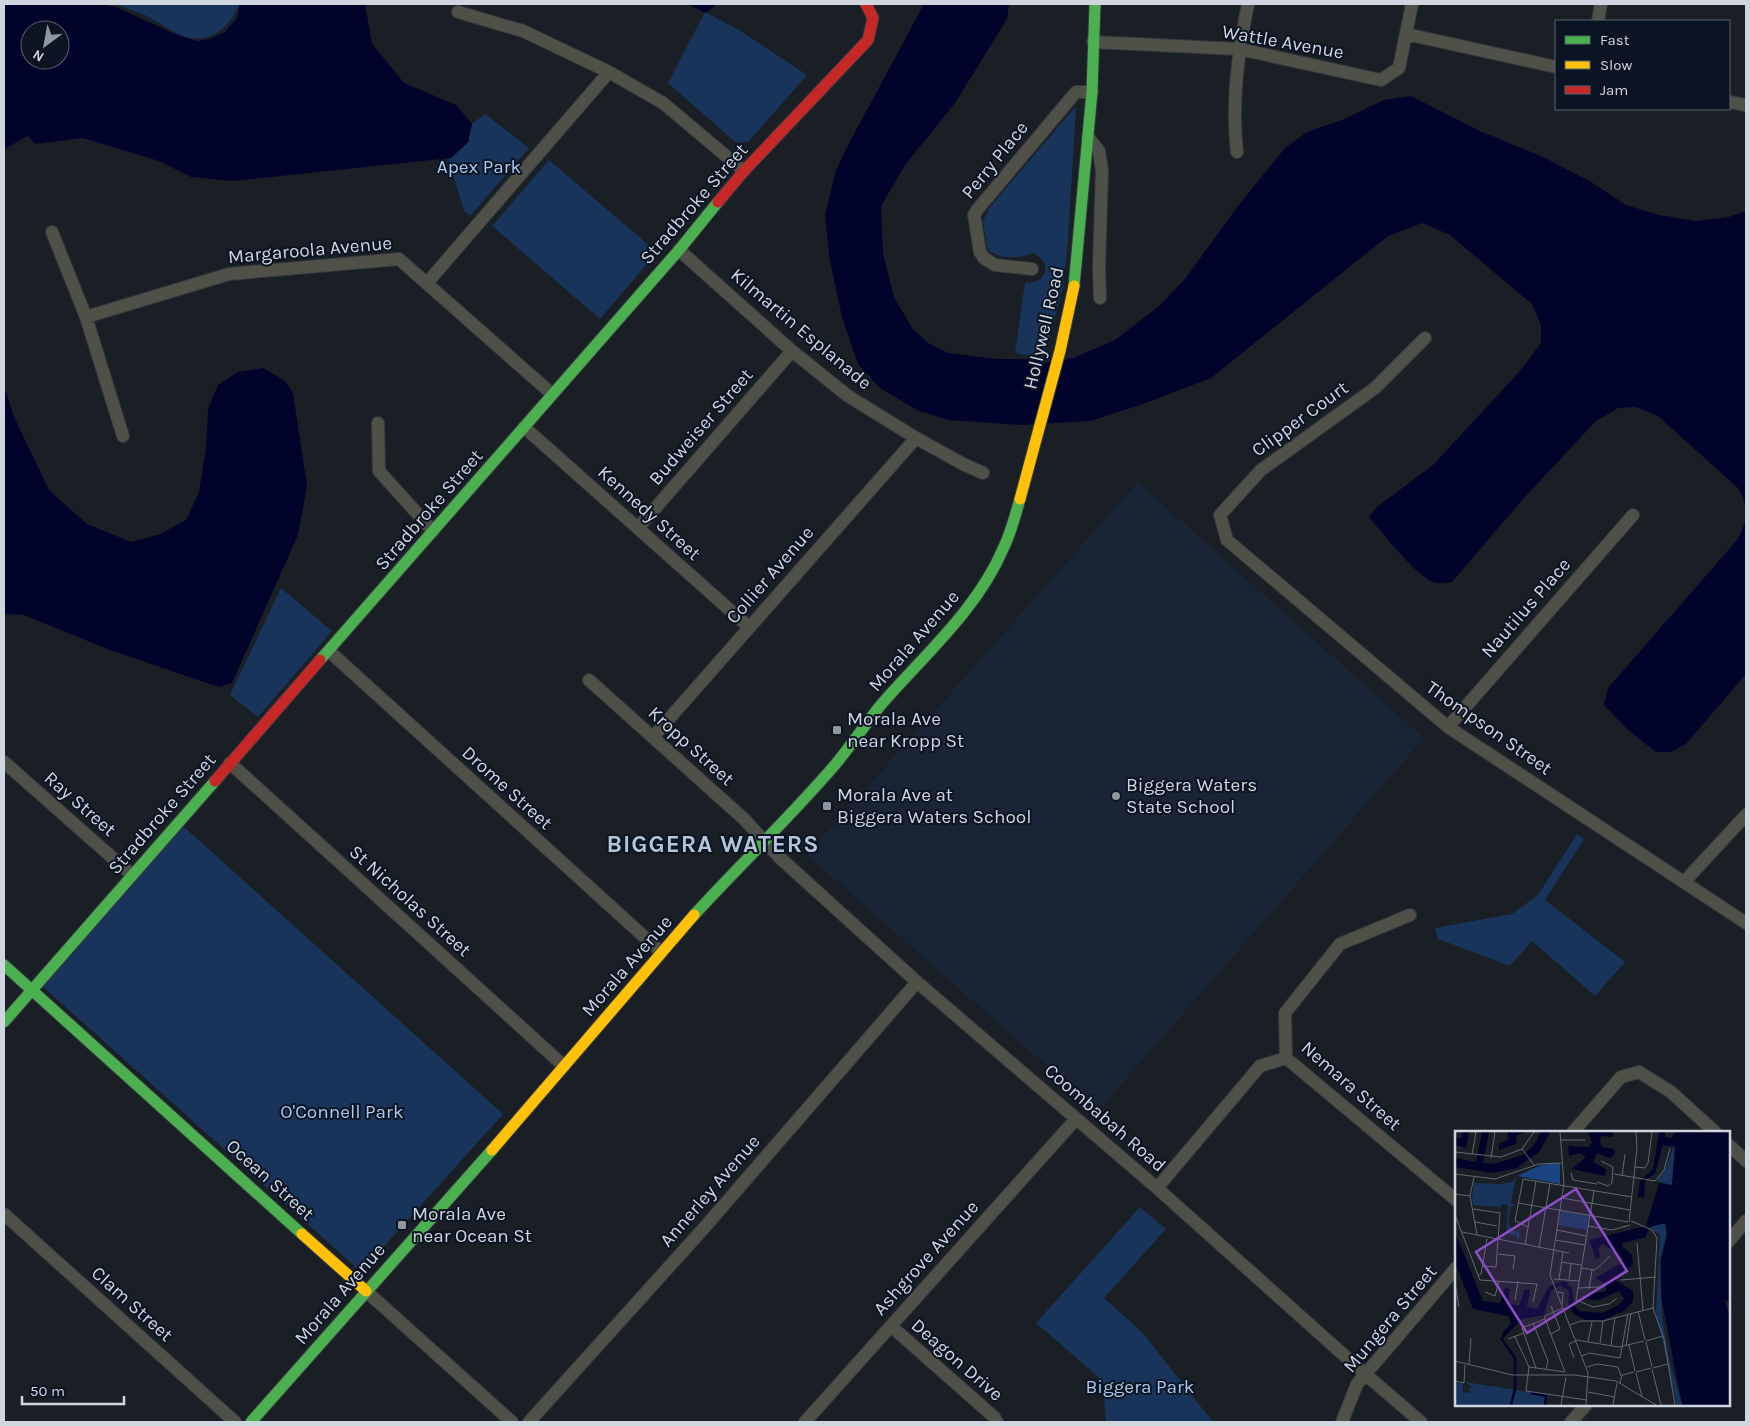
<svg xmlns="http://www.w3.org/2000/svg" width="1750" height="1426" font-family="Karla,sans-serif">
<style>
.built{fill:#192537}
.green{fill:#18345b}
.water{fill:#02032b;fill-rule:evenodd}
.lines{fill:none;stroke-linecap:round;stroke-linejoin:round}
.street-casing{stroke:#34393f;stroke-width:14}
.fast-casing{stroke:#34393f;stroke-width:13}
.slow-casing{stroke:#34393f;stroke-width:13}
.jam-casing{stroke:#34393f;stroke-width:13}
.street{stroke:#4f5048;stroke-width:12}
.fast{stroke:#4caf50;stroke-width:11}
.slow{stroke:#ffc107;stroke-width:11}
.jam{stroke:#c62828;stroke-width:11}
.poi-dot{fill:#90969f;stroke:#0b1422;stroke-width:2}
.labels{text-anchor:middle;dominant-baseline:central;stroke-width:4;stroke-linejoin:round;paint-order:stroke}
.street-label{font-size:19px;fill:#d0d6e0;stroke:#0b1422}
.park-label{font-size:19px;fill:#adc8ee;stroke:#0b1422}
.poi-label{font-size:19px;fill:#d0d6e0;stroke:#0b1422;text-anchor:start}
.district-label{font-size:24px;font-weight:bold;letter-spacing:1px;fill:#b6c4d7;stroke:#0b1422}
.inset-river{fill:none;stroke:#02032b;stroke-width:2.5}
.inset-road{fill:none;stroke:#636870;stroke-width:1}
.view{fill:#8c4ec6;fill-opacity:0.15;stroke:#8c4ec6;stroke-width:2.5}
.inset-edge{fill:none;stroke:#d0d6e0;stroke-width:2.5}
</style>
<rect width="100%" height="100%" fill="#1a1f26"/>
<path class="built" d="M 1138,482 L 1424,738 L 1098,1111 L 807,855 Z"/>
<path class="green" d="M 122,4 L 239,4 C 230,29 208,45 181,36 L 145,15 L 121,6 Z
M 705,12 L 739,30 L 807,75 L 749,141 L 742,143 L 734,141 L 668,83 Z
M 1076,106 L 1068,241 L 1063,287 L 1044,358 L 1015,353 L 1025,282 C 1043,287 1056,264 1033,253 L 1020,257 L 1003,257 L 990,252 L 987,246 L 983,221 L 990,207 Z
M 485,114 L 529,148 L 470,216 L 464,211 L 448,158 L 451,158 L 468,142 L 472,124 Z
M 549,160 L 657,252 L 600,319 L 492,226 Z
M 281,588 L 332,631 L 258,717 L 230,695 Z
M 183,826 L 503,1114 L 361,1272 L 40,984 Z
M 1577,834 L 1584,839 L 1545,900 L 1625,962 L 1595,996 L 1532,941 L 1510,966 L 1438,939 L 1435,928 L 1512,914 L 1538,895 Z
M 1140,1207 L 1166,1229 L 1104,1298 L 1142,1332 L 1213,1422 L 1106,1422 L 1103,1381 L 1036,1323 Z"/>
<path class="water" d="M 4,4 L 102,4 L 116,7 L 173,33 L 197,41 L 209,39 L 225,32 L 237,18 L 240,4 L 365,4 L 372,44 L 404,83 L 456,105 L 472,124 L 468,142 L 451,158 L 232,181 L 191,177 L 159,161 L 83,138 L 35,144 L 28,136 L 4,149 ZM 30,30 L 60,30 L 60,60 L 30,60 Z
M 688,4 L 718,4 L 705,13 Z
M 924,4 L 1009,4 L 1007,19 L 955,103 L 905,165 L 881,206 L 883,253 L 894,297 L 912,328 L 928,343 L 948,353 L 997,359 L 1031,359 L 1039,364 L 1073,358 L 1115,340 L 1158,307 L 1185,279 L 1238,206 L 1285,148 L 1307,132 L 1342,120 L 1384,100 L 1411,96 L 1480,131 L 1543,157 L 1591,182 L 1626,205 L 1659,215 L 1696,221 L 1729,217 L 1746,211 L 1746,674 L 1686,744 L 1671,752 L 1656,752 L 1628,730 L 1604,705 L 1608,688 L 1737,540 C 1748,519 1750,509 1738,488 L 1658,416 L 1636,407 L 1618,408 L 1596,421 L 1524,498 L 1452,582 C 1448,582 1441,584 1436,583 C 1418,579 1382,532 1369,517 L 1377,507 L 1433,465 L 1520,371 L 1541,343 L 1541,325 L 1532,304 L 1450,235 L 1422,223 L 1388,236 L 1211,378 L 1140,405 L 1090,421 L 1023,425 L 949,420 L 919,411 L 881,389 L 858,364 L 842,317 L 830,261 L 825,216 L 835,173 L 847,147 Z
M 263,368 L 285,381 L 293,393 L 307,486 L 298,535 L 232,683 L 219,687 L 110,650 L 24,615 L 4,614 L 4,386 L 15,419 L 49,490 L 87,524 L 131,542 L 160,534 L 186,520 L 199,492 L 206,448 L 208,409 L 218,385 L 238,372 Z"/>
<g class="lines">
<defs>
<path id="street" d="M 458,12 L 523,31 L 609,72 L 663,103 L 744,171
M 1598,21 L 1601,4
M 1406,34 L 1556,67
M 1093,42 L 1239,49 L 1381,80 L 1399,68 L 1412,4
M 1729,102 L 1746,105
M 1088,137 L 1099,151 L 1102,170 L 1099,268 L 1100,298
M 1237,152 C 1231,103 1238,52 1248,4
M 52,232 L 86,317 L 123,436
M 679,250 L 792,351 L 848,396 L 916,438 L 963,464 L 983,473
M 1032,269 L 995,265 L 984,258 L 980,252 L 974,215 L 977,210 L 1076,92 L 1092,92
M 427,283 L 609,72
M 86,317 L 229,274 L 399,259 L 552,394
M 1425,338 L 1375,388 L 1261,470 L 1220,515 L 1227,540 L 1448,727 L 1746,923
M 378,423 L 379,471 L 433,531
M 524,427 L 749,627
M 638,528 L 792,351
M 329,651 L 661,952
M 589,680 L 744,819 L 779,857 L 917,982 L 1157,1188 L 1365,1374 L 1421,1422
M 1448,727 L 1633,515
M 653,737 L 916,438
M 4,762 L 132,875
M 230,763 L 564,1066
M 1684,882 L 1746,815
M 1410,915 L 1340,944 L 1285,1013 L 1286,1058 L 1456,1200
M 1573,1132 L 1621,1077 L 1639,1072 L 1671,1092 L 1715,1132
M 1729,1145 L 1746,1161
M 1157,1188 L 1260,1066 L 1286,1058
M 4,1214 L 235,1422
M 1729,1241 L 1746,1221
M 366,1291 L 512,1422
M 891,1326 L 994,1417 L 997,1422
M 529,1422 L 704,1228 L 917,982
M 805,1422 L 1076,1119
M 1342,1422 L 1357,1384 L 1456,1268
M 1571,1422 L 1586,1405"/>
<path id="fast" d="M 1074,286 L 1092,92 L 1095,4
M 320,660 L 679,250 L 718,202
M 694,915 C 740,865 789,818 834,766 C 850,747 864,726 880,706 C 923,656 977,610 1003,549 C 1011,533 1015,516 1020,499
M 4,965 L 302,1234
M 4,1022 L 215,781
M 251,1422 L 492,1150"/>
<path id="slow" d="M 1020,499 L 1060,351 L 1074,286
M 492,1150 L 694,915
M 302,1234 L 366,1291"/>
<path id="jam" d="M 718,202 L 744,171 L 868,40 L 873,18 L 866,4
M 215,781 L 320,660"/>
</defs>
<use href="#street" class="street-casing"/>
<use href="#fast" class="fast-casing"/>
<use href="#slow" class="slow-casing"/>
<use href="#jam" class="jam-casing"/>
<use href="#street" class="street"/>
<use href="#fast" class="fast"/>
<use href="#slow" class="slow"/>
<use href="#jam" class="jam"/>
</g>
<g class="poi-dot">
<rect x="832" y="725" width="10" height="10" rx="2.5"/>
<circle cx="1116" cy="796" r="5"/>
<rect x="822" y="801" width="10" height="10" rx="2.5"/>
<rect x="397" y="1220" width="10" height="10" rx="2.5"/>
</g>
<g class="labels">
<g class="street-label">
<text transform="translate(1283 42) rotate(10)">Wattle Avenue</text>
<text transform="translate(995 160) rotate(-51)">Perry Place</text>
<text transform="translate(694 204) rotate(-49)">Stradbroke Street</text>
<text transform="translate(310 250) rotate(-5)">Margaroola Avenue</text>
<text transform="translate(1044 328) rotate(-77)">Hollywell Road</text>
<text transform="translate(801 329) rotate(40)">Kilmartin Esplanade</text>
<text transform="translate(1300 419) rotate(-36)">Clipper Court</text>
<text transform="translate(701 427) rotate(-49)">Budweiser Street</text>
<text transform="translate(429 510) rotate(-49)">Stradbroke Street</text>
<text transform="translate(649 513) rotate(42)">Kennedy Street</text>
<text transform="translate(770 575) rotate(-49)">Collier Avenue</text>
<text transform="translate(1526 608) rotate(-49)">Nautilus Place</text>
<text transform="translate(914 641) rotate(-49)">Morala Avenue</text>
<text transform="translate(1489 728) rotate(35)">Thompson Street</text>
<text transform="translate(691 746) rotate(42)">Kropp Street</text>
<text transform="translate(507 788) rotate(42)">Drome Street</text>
<text transform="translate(80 804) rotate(41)">Ray Street</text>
<text transform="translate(162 814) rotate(-49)">Stradbroke Street</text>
<text transform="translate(410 901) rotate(42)">St Nicholas Street</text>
<text transform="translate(627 966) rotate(-49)">Morala Avenue</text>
<text transform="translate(1351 1086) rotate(41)">Nemara Street</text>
<text transform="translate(1105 1118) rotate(41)">Coombabah Road</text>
<text transform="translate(270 1180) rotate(42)">Ocean Street</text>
<text transform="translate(710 1191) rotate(-49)">Annerley Avenue</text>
<text transform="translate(926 1258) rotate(-48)">Ashgrove Avenue</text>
<text transform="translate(340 1294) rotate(-49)">Morala Avenue</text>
<text transform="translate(132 1304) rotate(42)">Clam Street</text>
<text transform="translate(1390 1319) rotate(-50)">Mungera Street</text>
<text transform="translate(957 1360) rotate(41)">Deagon Drive</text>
</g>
<g class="park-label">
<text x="479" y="167">Apex Park</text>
<text x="342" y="1112">O'Connell Park</text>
<text x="1140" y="1387">Biggera Park</text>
</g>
<g class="poi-label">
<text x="847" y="719">Morala Ave<tspan x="847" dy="22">near Kropp St</tspan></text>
<text x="1126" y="785">Biggera Waters<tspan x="1126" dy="22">State School</tspan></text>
<text x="837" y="795">Morala Ave at<tspan x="837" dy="22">Biggera Waters School</tspan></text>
<text x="412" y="1214">Morala Ave<tspan x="412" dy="22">near Ocean St</tspan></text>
</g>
<g class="district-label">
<text x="713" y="844">BIGGERA WATERS</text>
</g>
</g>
<g transform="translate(1455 1131)">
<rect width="275" height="275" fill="#1a1f26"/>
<path d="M 215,15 L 219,15 L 220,18 L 217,54 L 201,50 L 210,39 L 218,17 ZM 61,45 L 56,72 L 62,74 L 56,75 L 53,92 L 59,100 L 65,101 L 63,112 L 62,105 L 51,102 L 53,74 L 47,73 L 44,79 L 44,76 L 18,74 L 17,67 L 19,52 L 47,53 L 57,51 ZM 106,80 L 134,85 L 132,99 L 103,94 ZM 205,92 L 211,94 L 212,102 L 205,129 L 207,186 L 214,228 L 227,274 L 222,274 L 201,182 L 205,105 L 195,97 ZM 10,251 L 93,264 L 91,274 L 0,274 L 0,252 L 8,253 L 7,261 L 14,262 L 15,256 L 19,257 Z" fill="#18345b"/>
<path d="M 105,32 L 105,53 L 62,45 L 86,34 Z" fill="#194480"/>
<path d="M 8,1 L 14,1 L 11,17 L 0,14 L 0,7 L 6,7 ZM 27,1 L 34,1 L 28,32 L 39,33 L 68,24 L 79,14 L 86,1 L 95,1 L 85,20 L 62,37 L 38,42 L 0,36 L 0,27 L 21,31 ZM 52,1 L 72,1 L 62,4 L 61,13 L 44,19 L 44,13 L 54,8 ZM 133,1 L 158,1 L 158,6 L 146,5 L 145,10 L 147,16 L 159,18 L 160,23 L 155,27 L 142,22 L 138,31 L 151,38 L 150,45 L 117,38 L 131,26 L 125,22 L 114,25 L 113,15 L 134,16 L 137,11 ZM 204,1 L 210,1 L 210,6 L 216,7 L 220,1 L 275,1 L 275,171 L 269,169 L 275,184 L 275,274 L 228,274 L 225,264 L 206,165 L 206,128 L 212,105 L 210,92 L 194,96 L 191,106 L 168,112 L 167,115 L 177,124 L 178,134 L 157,147 L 178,160 L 178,170 L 171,179 L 148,189 L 130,189 L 118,182 L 113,175 L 114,160 L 105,154 L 96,160 L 89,184 L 67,188 L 46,209 L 48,201 L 56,193 L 53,185 L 18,178 L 0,131 L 0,101 L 28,170 L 45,172 L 49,158 L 52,156 L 55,158 L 53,172 L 64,175 L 70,158 L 75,159 L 72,176 L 82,178 L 94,155 L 110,150 L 117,157 L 119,175 L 125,180 L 147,182 L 164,174 L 169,168 L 164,160 L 144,169 L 131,168 L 131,164 L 151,160 L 151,153 L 140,147 L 165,133 L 168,127 L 148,113 L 143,117 L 145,126 L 141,128 L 134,109 L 191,95 L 204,52 L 217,54 L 220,16 L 208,14 L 200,42 L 190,50 L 189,67 L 183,66 L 185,50 L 198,38 Z" fill="#02032b"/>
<path class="inset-river" d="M 46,207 L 60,227 L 60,258 L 56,274M 76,262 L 91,265 L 90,274"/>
<path class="inset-road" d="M 105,1 L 109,52 L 95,144 L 133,242 L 131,274M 106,9 L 130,9M 67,18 L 79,34M 0,21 L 46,26 L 67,18 L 79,1M 17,24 L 21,1M 36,27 L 40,1M 180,36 L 190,37 L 193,32 L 197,1M 116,42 L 118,49 L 142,53M 0,43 L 40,48 L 84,33 L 106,32M 159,43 L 200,50 L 209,39 L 215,17M 167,45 L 170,23M 19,46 L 15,65 L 22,104M 142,51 L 153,55 L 157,52 L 158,36 L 146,30M 139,60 L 121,169 L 138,176 L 154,173 L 162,167M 0,63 L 15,65M 107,67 L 175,79M 63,72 L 173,91M 18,78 L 45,82 L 41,136 L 28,135M 0,84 L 25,149 L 82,153 L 78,171M 176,90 L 197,99 L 202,107 L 198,177 L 209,208 L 220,274M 20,91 L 42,95M 174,91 L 182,17 L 181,1M 133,95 L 157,99 L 175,94M 73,96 L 60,90 L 68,48 L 177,66M 102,99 L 131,105M 7,101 L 114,122M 100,109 L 130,114M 182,112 L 188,179M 70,114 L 81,50M 84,117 L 95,52M 43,123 L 60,125 L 58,138M 106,131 L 126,134M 126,137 L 140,139 L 155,125M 23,145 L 26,143 L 32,108M 99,148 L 124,150M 104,148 L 108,121M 114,148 L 116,133M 166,149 L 201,146M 0,152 L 4,176M 123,157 L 145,156M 134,158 L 137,139M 30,161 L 40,165 L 44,150M 103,161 L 108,162 L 107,173M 60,169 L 63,150M 96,175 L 105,198 L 96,203M 183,180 L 190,209M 90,188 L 90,185 L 108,177M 78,192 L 93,230 L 91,238M 115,194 L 126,190 L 148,190 L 198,177M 60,206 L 74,236M 53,208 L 69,202M 121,209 L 164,216 L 189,210M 133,210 L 137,191M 191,210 L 208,205M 191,211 L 197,236M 145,212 L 148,190M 156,214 L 160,186M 174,214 L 180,240M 171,215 L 176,182M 127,225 L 134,222 L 165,227 L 173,183M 119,227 L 114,213 L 121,210M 0,230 L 57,244 L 120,244 L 161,250 L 201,274M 14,233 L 16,207M 74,236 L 110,241 L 90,188M 74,236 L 71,260 L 132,269M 132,236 L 142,233 L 163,236 L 166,245M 81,237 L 67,197 L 90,188M 198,237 L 213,233M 197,238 L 206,274M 181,241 L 196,237M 181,242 L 187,266M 0,250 L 9,252 L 10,234M 165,252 L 167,244 L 179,241M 133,261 L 160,266M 106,274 L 111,246M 158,274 L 162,252"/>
<path class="view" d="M 121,58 L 172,140 L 72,202 L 21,121 Z"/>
<rect width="275" height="275" class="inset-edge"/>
</g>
<rect width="1750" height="1426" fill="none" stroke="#d0d6e0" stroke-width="10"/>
<rect x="1555" y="20" width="175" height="90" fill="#0b1422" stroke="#5a626e"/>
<rect x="1565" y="36" width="25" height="8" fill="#4caf50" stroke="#5a626e"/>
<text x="1600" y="45" font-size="15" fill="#d0d6e0">Fast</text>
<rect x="1565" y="61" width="25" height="8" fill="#ffc107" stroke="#5a626e"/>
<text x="1600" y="70" font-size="15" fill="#d0d6e0">Slow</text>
<rect x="1565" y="86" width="25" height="8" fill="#c62828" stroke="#5a626e"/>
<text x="1600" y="95" font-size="15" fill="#d0d6e0">Jam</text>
<g transform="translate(45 45) rotate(212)"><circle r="24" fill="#0b1422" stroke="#5a626e"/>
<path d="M0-4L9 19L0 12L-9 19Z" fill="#90969f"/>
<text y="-8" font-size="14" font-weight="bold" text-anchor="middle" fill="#d0d6e0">N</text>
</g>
<path d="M22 1396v8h102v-8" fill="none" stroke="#d0d6e0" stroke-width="2.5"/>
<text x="30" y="1396" font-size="15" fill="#d0d6e0" stroke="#0b1422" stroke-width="4" paint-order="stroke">50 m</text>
</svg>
